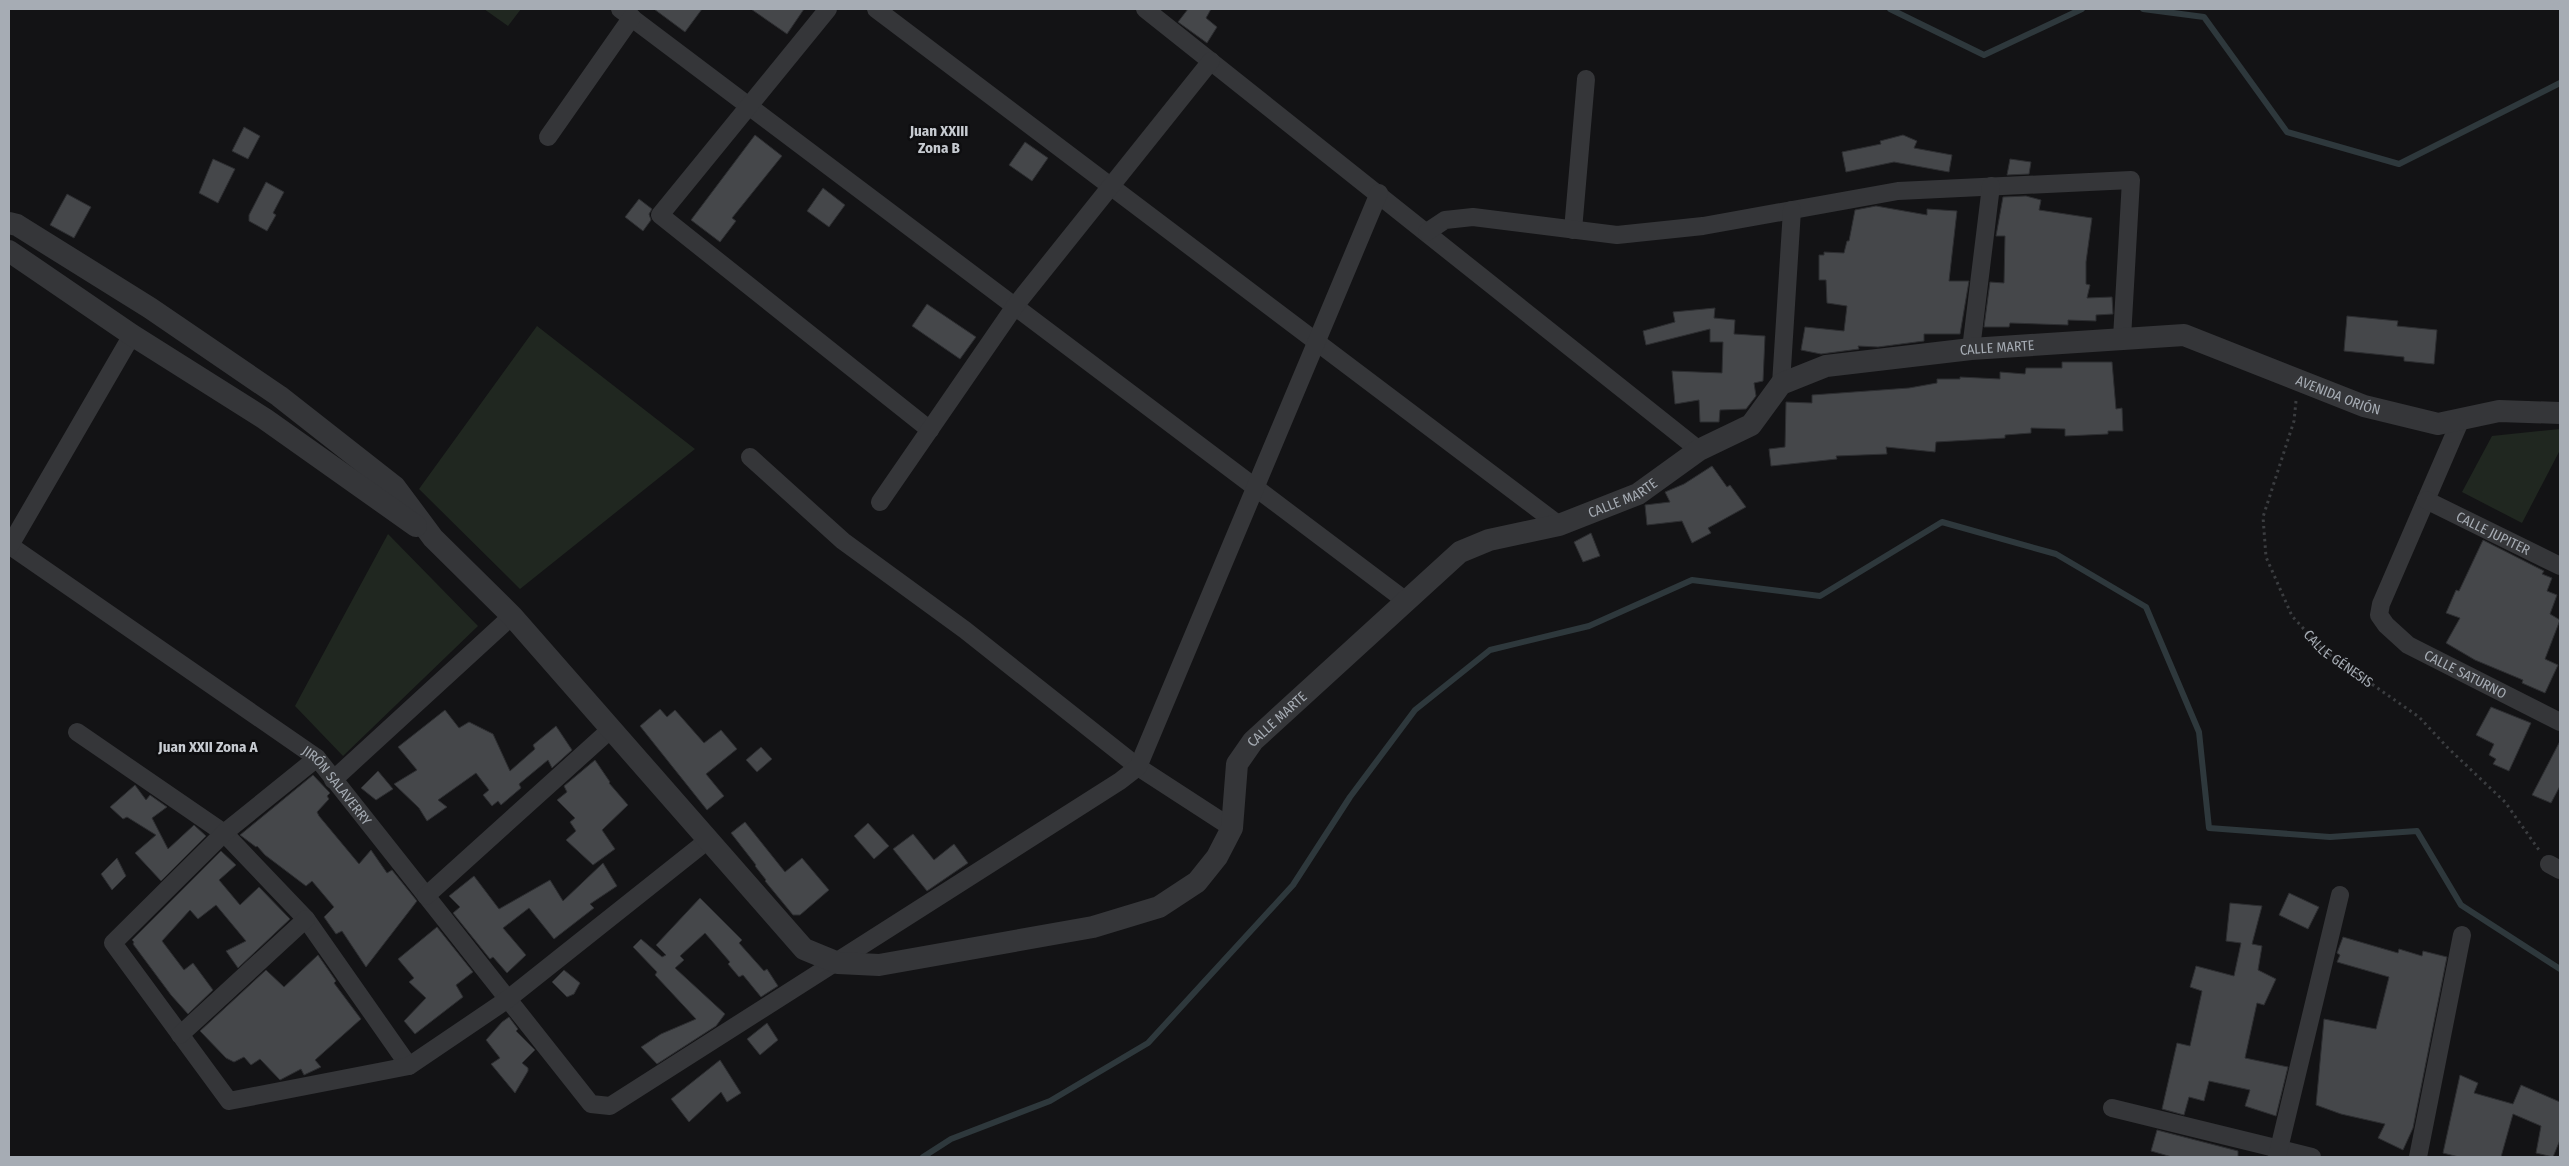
<svg xmlns="http://www.w3.org/2000/svg" width="2569" height="1166" font-family="'Fira Sans Condensed',sans-serif">
<style>
.green{fill:#202720}
.lines{fill:none;stroke-linecap:round;stroke-linejoin:round}
.stream{stroke:#2e383c;stroke-width:6}
.building{fill:#45474a;stroke:#2d2e31}
.path{stroke:#3b3d40;stroke-width:3;stroke-dasharray:2.5 4;stroke-linecap:butt}
.minor{stroke:#353639;stroke-width:18}
.tertiary{stroke:#353639;stroke-width:22}
.labels{text-anchor:middle;dominant-baseline:central;stroke-width:5;stroke-linejoin:round;paint-order:stroke}
.street-label{font-size:14px;fill:#a6acb4;stroke:#0e0e10}
.neighbourhood-label{font-size:15px;font-weight:bold;fill:#c7cbd1;stroke:#0e0e10}
</style>
<rect width="100%" height="100%" fill="#131315"/>
<path class="green" d="M 484,9 L 521,9 L 508,26 Z
M 537,326 L 695,449 L 520,589 L 419,489 Z
M 2560,429 L 2560,450 L 2522,523 L 2462,492 L 2492,436 Z
M 388,534 L 478,626 L 343,756 L 295,706 Z"/>
<g class="lines">
<path class="stream" d="M 1890,9 L 1984,55 L 2082,9
M 2143,9 L 2204,17 L 2287,132 L 2399,164 L 2560,83
M 923,1157 L 951,1139 L 1050,1101 L 1148,1043 L 1293,885 L 1350,797 L 1415,710 L 1490,650 L 1589,626 L 1692,580 L 1820,596 L 1942,522 L 2056,554 L 2146,607 L 2199,732 L 2209,828 L 2330,837 L 2417,831 L 2461,905 L 2560,969"/>
</g>
<path class="building" d="M 654,9 L 702,9 L 685,32 Z
M 751,9 L 804,9 L 787,34 Z
M 1188,9 L 1211,9 L 1206,18 L 1217,27 L 1207,43 L 1178,22 Z
M 244,127 L 260,136 L 248,159 L 232,151 Z
M 755,135 L 782,156 L 732,218 L 736,221 L 720,242 L 691,220 Z
M 1903,135 L 1917,141 L 1914,148 L 1952,155 L 1949,172 L 1894,162 L 1846,172 L 1842,152 L 1881,144 L 1880,141 Z
M 1025,142 L 1048,158 L 1032,181 L 1009,165 Z
M 213,159 L 235,169 L 218,203 L 199,193 Z
M 2010,159 L 2031,162 L 2029,174 L 2007,175 Z
M 266,182 L 284,192 L 273,213 L 276,215 L 267,231 L 249,221 L 249,215 Z
M 823,188 L 845,205 L 829,227 L 807,211 Z
M 67,194 L 91,207 L 74,238 L 50,225 Z
M 2026,196 L 2041,200 L 2039,210 L 2092,218 L 2086,262 L 2086,284 L 2090,285 L 2087,298 L 2112,297 L 2113,314 L 2096,315 L 2096,321 L 2068,320 L 2068,325 L 2010,323 L 2009,327 L 1984,327 L 1990,282 L 2004,283 L 2005,236 L 1996,236 L 2003,197 Z
M 639,199 L 652,209 L 649,214 L 651,220 L 643,231 L 625,217 Z
M 1876,206 L 1927,215 L 1927,209 L 1957,211 L 1949,281 L 1969,281 L 1960,334 L 1924,334 L 1924,341 L 1878,347 L 1858,346 L 1859,349 L 1821,354 L 1801,350 L 1805,327 L 1844,331 L 1847,306 L 1827,303 L 1826,280 L 1819,280 L 1819,255 L 1824,255 L 1824,252 L 1844,253 L 1847,241 L 1849,241 L 1855,210 Z
M 927,304 L 976,337 L 960,359 L 912,326 Z
M 1715,308 L 1714,318 L 1735,320 L 1734,334 L 1765,336 L 1763,381 L 1754,383 L 1756,396 L 1746,409 L 1720,410 L 1719,422 L 1700,422 L 1699,400 L 1675,404 L 1672,371 L 1722,373 L 1723,342 L 1710,342 L 1710,329 L 1646,345 L 1643,331 L 1675,322 L 1673,312 Z
M 2347,316 L 2398,321 L 2397,326 L 2437,330 L 2434,364 L 2404,361 L 2404,357 L 2344,351 Z
M 2062,362 L 2112,362 L 2116,409 L 2122,408 L 2123,431 L 2108,431 L 2108,434 L 2065,436 L 2065,429 L 2031,428 L 2031,433 L 2005,435 L 2005,438 L 1936,442 L 1935,452 L 1886,447 L 1887,454 L 1836,456 L 1837,459 L 1771,466 L 1769,449 L 1785,447 L 1786,402 L 1812,403 L 1812,395 L 1909,388 L 1937,383 L 1937,379 L 1960,379 L 1960,377 L 2000,379 L 2000,372 L 2025,374 L 2026,368 L 2062,368 Z
M 1712,466 L 1727,487 L 1730,485 L 1746,507 L 1708,528 L 1711,533 L 1692,543 L 1682,521 L 1647,525 L 1645,505 L 1670,502 L 1665,492 L 1684,484 Z
M 1591,533 L 1600,556 L 1583,562 L 1574,542 Z
M 2483,540 L 2544,571 L 2542,574 L 2552,578 L 2547,591 L 2557,595 L 2550,614 L 2560,620 L 2545,659 L 2558,665 L 2545,693 L 2522,683 L 2523,680 L 2475,660 L 2446,643 L 2460,618 L 2446,613 L 2456,590 L 2459,591 Z
M 2491,707 L 2531,723 L 2509,771 L 2493,764 L 2496,759 L 2489,755 L 2494,744 L 2476,735 Z
M 660,709 L 667,717 L 675,710 L 704,743 L 721,730 L 737,749 L 706,774 L 724,796 L 707,810 L 640,726 Z
M 445,710 L 459,728 L 469,722 L 493,734 L 510,771 L 535,749 L 533,745 L 556,726 L 572,750 L 552,768 L 548,760 L 519,784 L 521,788 L 501,805 L 498,801 L 492,806 L 483,795 L 489,790 L 476,773 L 438,800 L 447,807 L 427,821 L 419,808 L 394,784 L 417,770 L 398,747 Z
M 2560,741 L 2560,786 L 2551,803 L 2532,795 Z
M 761,747 L 772,759 L 757,772 L 746,760 Z
M 595,760 L 610,782 L 609,783 L 628,805 L 602,830 L 615,849 L 593,865 L 566,840 L 576,831 L 570,822 L 575,818 L 557,800 L 567,792 L 564,786 Z
M 378,771 L 393,789 L 376,800 L 361,788 Z
M 313,775 L 330,793 L 327,796 L 329,799 L 317,812 L 319,816 L 359,864 L 371,850 L 387,873 L 392,870 L 417,901 L 366,967 L 342,931 L 336,934 L 324,917 L 334,907 L 312,881 L 306,886 L 265,855 L 257,846 L 256,847 L 240,835 Z
M 135,785 L 146,800 L 150,795 L 167,807 L 152,818 L 168,849 L 194,825 L 206,836 L 161,881 L 135,853 L 156,835 L 127,817 L 123,819 L 110,807 Z
M 745,822 L 785,872 L 802,858 L 829,890 L 800,915 L 793,915 L 765,881 L 766,880 L 755,866 L 756,865 L 731,833 Z
M 868,823 L 889,846 L 874,859 L 854,836 Z
M 913,834 L 934,860 L 954,844 L 968,863 L 927,891 L 893,849 Z
M 221,851 L 236,865 L 219,880 L 240,905 L 259,887 L 290,919 L 238,968 L 226,951 L 246,941 L 216,905 L 198,919 L 190,910 L 162,941 L 184,970 L 193,963 L 213,990 L 188,1014 L 171,995 L 133,944 L 134,942 L 132,940 Z
M 117,858 L 126,876 L 112,890 L 101,874 Z
M 603,863 L 617,886 L 590,904 L 594,908 L 554,939 L 529,908 L 503,928 L 526,955 L 507,973 L 493,957 L 490,959 L 453,913 L 460,907 L 449,896 L 474,876 L 499,909 L 550,880 L 563,901 Z
M 2289,893 L 2319,907 L 2308,929 L 2279,915 Z
M 700,898 L 742,940 L 739,943 L 764,971 L 767,969 L 778,986 L 761,997 L 743,975 L 739,977 L 728,964 L 730,962 L 705,933 L 680,956 L 684,960 L 675,968 L 725,1014 L 716,1026 L 657,1064 L 641,1047 L 661,1034 L 696,1019 L 655,975 L 657,972 L 633,947 L 641,939 L 662,957 L 666,955 L 656,945 Z
M 2230,903 L 2262,906 L 2252,944 L 2262,946 L 2258,970 L 2276,979 L 2264,1005 L 2257,1003 L 2245,1058 L 2288,1067 L 2276,1116 L 2245,1106 L 2250,1090 L 2209,1081 L 2204,1101 L 2189,1097 L 2184,1115 L 2162,1109 L 2177,1043 L 2190,1046 L 2202,991 L 2190,987 L 2196,966 L 2234,976 L 2241,943 L 2226,941 Z
M 437,927 L 473,972 L 456,985 L 463,997 L 415,1034 L 404,1021 L 426,998 L 409,982 L 414,978 L 398,959 Z
M 2343,937 L 2398,953 L 2399,949 L 2422,956 L 2423,951 L 2447,957 L 2413,1128 L 2403,1150 L 2378,1138 L 2385,1124 L 2341,1114 L 2316,1105 L 2324,1019 L 2376,1029 L 2389,977 L 2337,962 L 2340,955 L 2337,953 Z
M 318,955 L 336,981 L 334,983 L 361,1019 L 315,1060 L 321,1067 L 304,1075 L 301,1069 L 280,1080 L 260,1059 L 251,1065 L 244,1057 L 234,1062 L 226,1058 L 200,1031 L 266,970 L 284,987 Z
M 564,970 L 580,983 L 574,994 L 567,997 L 552,982 Z
M 509,1017 L 518,1029 L 516,1031 L 535,1050 L 522,1063 L 528,1068 L 528,1071 L 515,1093 L 491,1064 L 500,1058 L 486,1040 L 502,1022 Z
M 767,1023 L 778,1040 L 760,1055 L 747,1039 Z
M 720,1060 L 741,1093 L 727,1102 L 721,1092 L 689,1122 L 671,1099 Z
M 2460,1075 L 2478,1083 L 2474,1093 L 2513,1104 L 2521,1085 L 2560,1102 L 2560,1140 L 2553,1157 L 2536,1153 L 2541,1126 L 2513,1114 L 2501,1157 L 2459,1157 L 2443,1153 Z
M 2157,1130 L 2238,1151 L 2238,1157 L 2172,1157 L 2151,1151 Z"/>
<g class="lines">
<path class="path" id="s1" d="M 2296,401 L 2294,421 L 2263,517 L 2266,557 L 2292,616 L 2323,650 L 2419,717 L 2448,748 L 2505,802 L 2539,850"/>
<g class="minor">
<path d="M 620,9 L 1406,601"/>
<path d="M 828,9 L 660,215 L 930,430"/>
<path d="M 876,9 L 1559,525"/>
<path d="M 1145,9 L 1699,450"/>
<path d="M 548,137 L 632,17"/>
<path d="M 1573,230 L 1586,79"/>
<path d="M 1427,232 L 1445,220 L 1473,217 L 1617,235 L 1703,226 L 1898,191 L 2131,180 L 2122,338"/>
<path d="M 1971,349 L 1991,186"/>
<path d="M 1781,384 L 1792,210"/>
<path id="s2" d="M 2461,419 L 2381,604 L 2379,615 L 2386,625 L 2408,645 L 2560,722"/>
<path d="M 750,457 L 843,541 L 965,630 L 1138,767 L 1232,828"/>
<path id="s3" d="M 2426,500 L 2560,566"/>
<path d="M 880,502 L 1015,306 L 1211,61"/>
<path id="s4" d="M 9,545 L 317,758 L 591,1104 L 610,1106 L 1120,781 L 1138,767 L 1379,193"/>
<path d="M 9,547 L 132,335"/>
<path d="M 77,732 L 224,833 L 306,919 L 409,1066"/>
<path d="M 317,758 L 224,833 L 113,943 L 229,1101 L 409,1066 L 508,999 L 708,840"/>
<path d="M 333,780 L 512,616"/>
<path d="M 2549,864 L 2560,870"/>
<path d="M 426,896 L 611,729"/>
<path d="M 180,1035 L 306,919"/>
<path d="M 2112,1108 L 2312,1157"/>
<path d="M 2277,1157 L 2340,895"/>
<path d="M 2418,1157 L 2462,935"/>
</g>
<g class="tertiary">
<path id="s5" d="M 9,223 L 17,225 L 150,308 L 279,396 L 395,487 L 433,538 L 512,616 L 804,949 L 838,963 L 879,965 L 1093,927 L 1159,907 L 1197,882 L 1217,857 L 1232,828 L 1237,764 L 1253,741 L 1460,552 L 1489,540 L 1559,525 L 1638,494 L 1699,450 L 1751,425 L 1781,384 L 1826,366 L 1971,349 L 2184,335 L 2364,406 L 2438,424 L 2499,411 L 2560,413"/>
<path d="M 9,251 L 132,335 L 265,419 L 416,526"/>
</g>
</g>
<g class="labels">
<g class="street-label">
<text stroke="none"><textPath href="#s5" startOffset="2525">CALLE MARTE</textPath></text>
<text stroke="none"><textPath href="#s5" startOffset="2878">AVENIDA ORIÓN</textPath></text>
<text stroke="none"><textPath href="#s5" startOffset="2105">CALLE MARTE</textPath></text>
<text stroke="none"><textPath href="#s3" startOffset="75">CALLE JUPITER</textPath></text>
<text stroke="none"><textPath href="#s1" startOffset="289">CALLE GÉNESIS</textPath></text>
<text stroke="none"><textPath href="#s2" startOffset="319">CALLE SATURNO</textPath></text>
<text stroke="none"><textPath href="#s5" startOffset="1685">CALLE MARTE</textPath></text>
<text stroke="none"><textPath href="#s4" startOffset="408">JIRÓN SALAVERRY</textPath></text>
</g>
<g class="neighbourhood-label">
<text x="939" y="131">Juan XXIII<tspan x="939" dy="17">Zona B</tspan></text>
<text x="208" y="747">Juan XXII Zona A</text>
</g>
</g>
<rect width="2569" height="1166" fill="none" stroke="#a6acb4" stroke-width="20"/>
</svg>
